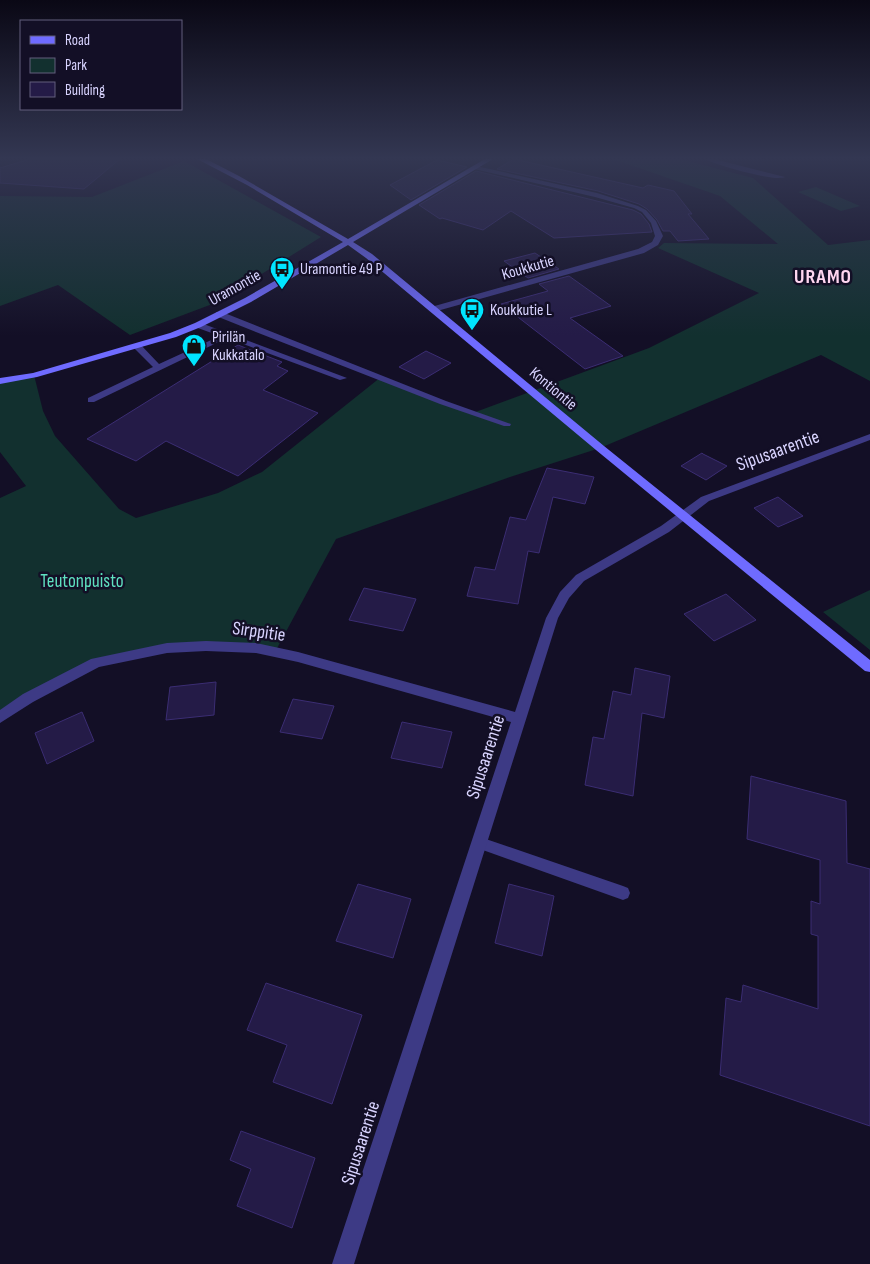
<svg xmlns="http://www.w3.org/2000/svg" width="870" height="1264" font-family="'Sofia Sans Condensed',sans-serif">
<style>
.green{fill:#12302f}
.building{fill:#241b47;stroke:#3b2d73}
.lines{fill:none;stroke-linecap:round;stroke-linejoin:round}
.lane{fill:#3d3a85;fill-rule:evenodd}
.street{fill:#3d3a85;fill-rule:evenodd}
.secondary{fill:#6f6bff;fill-rule:evenodd}
.labels{text-anchor:middle;dominant-baseline:central;stroke-width:5;stroke-linejoin:round;paint-order:stroke}
.far-street-label{font-size:16px;fill:#d9d4ff;stroke:#130f26}
.far-poi-label{font-size:16px;fill:#d9d4ff;stroke:#130f26;text-anchor:start}
.street-label{font-size:19px;fill:#d9d4ff;stroke:#130f26}
.park-label{font-size:19px;fill:#5fe0c0;stroke:#130f26}
.far-district-label{font-size:20px;font-weight:bold;letter-spacing:1px;fill:#ffd6f0;stroke:#130f26}
</style>
<rect width="100%" height="100%" fill="#130f26"/>
<path class="green" d="M 613,159 L 680,159 L 753,178 L 828,245 L 870,240 L 870,381 L 821,355 L 600,448 L 510,477 L 336,539 L 275,652 L 206,646 L 96,663 L 0,717 L 0,498 L 26,486 L 0,452 L 0,381 L 34,375 L 43,411 L 55,436 L 119,509 L 136,518 L 218,493 L 262,472 L 381,377 L 470,414 L 649,348 L 759,293 L 658,248 L 664,243 L 778,244 L 720,196 Z
M 184,161 L 321,237 L 215,303 L 130,335 L 58,285 L 0,306 L 0,196 L 92,197 Z
M 816,187 L 860,206 L 841,211 L 798,192 Z
M 870,590 L 870,650 L 823,612 Z"/>
<path class="building" d="M 30,159 L 120,159 L 84,189 L 0,183 L 0,168 Z
M 514,159 L 643,188 L 648,185 L 674,191 L 692,214 L 688,214 L 709,239 L 678,241 L 670,231 L 663,231 L 657,220 L 647,209 L 639,204 L 598,191 L 497,169 Z
M 437,160 L 467,167 L 411,200 L 390,185 Z
M 476,171 L 633,210 L 641,214 L 649,224 L 652,232 L 554,238 L 511,211 L 483,230 L 442,218 L 440,219 L 419,205 Z
M 535,253 L 559,269 L 528,278 L 504,261 Z
M 569,276 L 611,306 L 570,318 L 623,356 L 585,369 L 501,304 L 548,291 L 539,284 Z
M 238,345 L 282,362 L 277,366 L 288,371 L 263,390 L 318,413 L 238,476 L 166,441 L 136,461 L 87,439 Z
M 426,351 L 451,363 L 424,379 L 399,367 Z
M 702,453 L 703,454 L 727,466 L 706,480 L 681,466 Z
M 547,468 L 594,477 L 585,504 L 553,497 L 539,553 L 528,551 L 518,604 L 467,596 L 475,567 L 495,570 L 510,517 L 526,520 Z
M 778,497 L 803,516 L 778,527 L 754,508 Z
M 364,588 L 416,599 L 403,631 L 349,620 Z
M 726,594 L 756,620 L 714,641 L 684,614 Z
M 635,668 L 670,676 L 664,718 L 642,713 L 633,796 L 585,785 L 593,737 L 604,739 L 613,691 L 631,695 Z
M 216,682 L 214,715 L 166,720 L 170,687 Z
M 293,699 L 334,706 L 322,739 L 280,732 Z
M 82,712 L 94,741 L 47,764 L 35,733 Z
M 402,722 L 452,732 L 442,768 L 391,758 Z
M 751,776 L 846,801 L 847,863 L 870,869 L 870,1126 L 720,1075 L 726,998 L 741,1002 L 743,985 L 818,1009 L 818,936 L 811,934 L 811,901 L 820,904 L 820,860 L 747,839 Z
M 358,884 L 411,899 L 393,958 L 336,941 Z
M 509,884 L 554,896 L 542,956 L 495,943 Z
M 266,983 L 362,1015 L 332,1104 L 273,1082 L 287,1045 L 247,1030 Z
M 241,1131 L 315,1158 L 292,1228 L 237,1206 L 251,1169 L 230,1160 Z"/>
<g class="lines">
<path class="lane" d="M 704,159 L 714,159 L 785,177 C 774,182 717,165 704,159 Z
M 216,312 L 222,312 L 446,401 L 511,424 L 510,426 L 504,426 L 440,404 L 246,328 L 216,316 Z
M 195,323 L 201,323 L 347,378 L 340,380 L 227,338 L 94,402 L 88,402 L 88,398 L 153,367 L 134,348 L 134,344 L 140,344 L 159,364 L 220,336 L 195,327 Z
M 480,837 L 623,886 L 628,888 L 630,893 L 628,898 L 623,900 L 480,849 L 475,848 L 473,843 L 475,838 Z"/>
<path class="street" d="M 476,166 L 597,193 L 638,206 L 646,210 L 656,221 L 663,236 L 658,245 L 644,253 L 437,311 L 431,311 L 431,307 L 638,249 L 652,242 L 655,236 L 651,223 L 642,212 L 634,208 L 595,197 L 474,169 Z
M 870,434 L 870,440 L 709,501 L 669,532 L 584,581 L 569,598 L 558,618 L 354,1264 L 332,1264 L 511,722 L 298,662 L 256,653 L 206,651 L 167,653 L 99,667 L 33,702 L 0,723 L 0,710 L 23,694 L 91,659 L 167,643 L 206,641 L 256,643 L 298,652 L 515,712 L 546,618 L 560,592 L 576,575 L 661,526 L 701,497 Z"/>
<path class="secondary" d="M 197,159 L 206,159 L 239,176 L 348,239 L 485,159 L 493,159 L 353,242 L 372,254 L 604,446 L 870,660 L 870,672 L 865,671 L 596,450 L 366,258 L 348,245 L 251,302 L 201,327 L 176,337 L 37,377 L 0,384 L 0,378 L 33,373 L 170,333 L 195,323 L 245,298 L 343,242 L 247,185 Z"/>
</g>
<linearGradient id="sky" x2="0" y2="1"><stop stop-color="#0a0815"/><stop offset="0.47" stop-color="#333752"/><stop offset="1" stop-color="#333752" stop-opacity="0"/></linearGradient>
<rect width="870" height="336" fill="url(#sky)"/>
<defs>
<symbol id="bus-pin" viewBox="-11 -11 22 30"><path d="M0 17L-7.5 6A9.5 9.5 0 1 1 7.5 6Z" fill="#00e5ff" stroke="#130f26"/><path d="M-5-6H5V4H4V6H2V4H-2V6H-4V4H-5ZM-3.5-4V0h7V-4ZM-3.5 1.2v1.5H-2V1.2ZM2 1.2v1.5H3.5V1.2Z" fill="#111"/></symbol>
<symbol id="shop-pin" viewBox="-11 -11 22 30"><path d="M0 17L-7.5 6A9.5 9.5 0 1 1 7.5 6Z" fill="#00e5ff" stroke="#130f26"/><path d="M-5-2.5h2.3a2.7 3.5 0 0 1 5.4 0H5L5.5 6h-11ZM-1.5-2.5h3a1.5 2.3 0 0 0-3 0Z" fill="#111"/></symbol>
</defs>
<g fill-rule="evenodd">
<use href="#bus-pin" x="268" y="255" width="28" height="38"/>
<use href="#bus-pin" x="458" y="296" width="28" height="38"/>
<use href="#shop-pin" x="180" y="332" width="28" height="38"/>
</g>
<g class="labels">
<g class="far-street-label">
<text transform="translate(528 268) rotate(-16)">Koukkutie</text>
<text transform="translate(235 288) rotate(-29)">Uramontie</text>
<text transform="translate(553 389) rotate(40)">Kontiontie</text>
</g>
<g class="far-poi-label">
<text x="300" y="269">Uramontie 49 P</text>
<text x="490" y="310">Koukkutie L</text>
<text x="212" y="337">Pirilän<tspan x="212" dy="18">Kukkatalo</tspan></text>
</g>
<g class="street-label">
<text transform="translate(778 451) rotate(-20)">Sipusaarentie</text>
<text transform="translate(259 632) rotate(8)">Sirppitie</text>
<text transform="translate(486 757) rotate(-72)">Sipusaarentie</text>
<text transform="translate(361 1143) rotate(-72)">Sipusaarentie</text>
</g>
<g class="park-label">
<text x="82" y="581">Teutonpuisto</text>
</g>
<g class="far-district-label">
<text x="823" y="277">URAMO</text>
</g>
</g>
<rect x="20" y="20" width="162" height="90" fill="#130f26" stroke="#625e7d"/>
<rect x="30" y="36" width="25" height="8" fill="#6f6bff" stroke="#625e7d"/>
<text x="65" y="45" font-size="15" fill="#d9d4ff">Road</text>
<rect x="30" y="58" width="25" height="15" fill="#12302f" stroke="#625e7d"/>
<text x="65" y="70" font-size="15" fill="#d9d4ff">Park</text>
<rect x="30" y="82" width="25" height="15" fill="#241b47" stroke="#625e7d"/>
<text x="65" y="95" font-size="15" fill="#d9d4ff">Building</text>
</svg>
